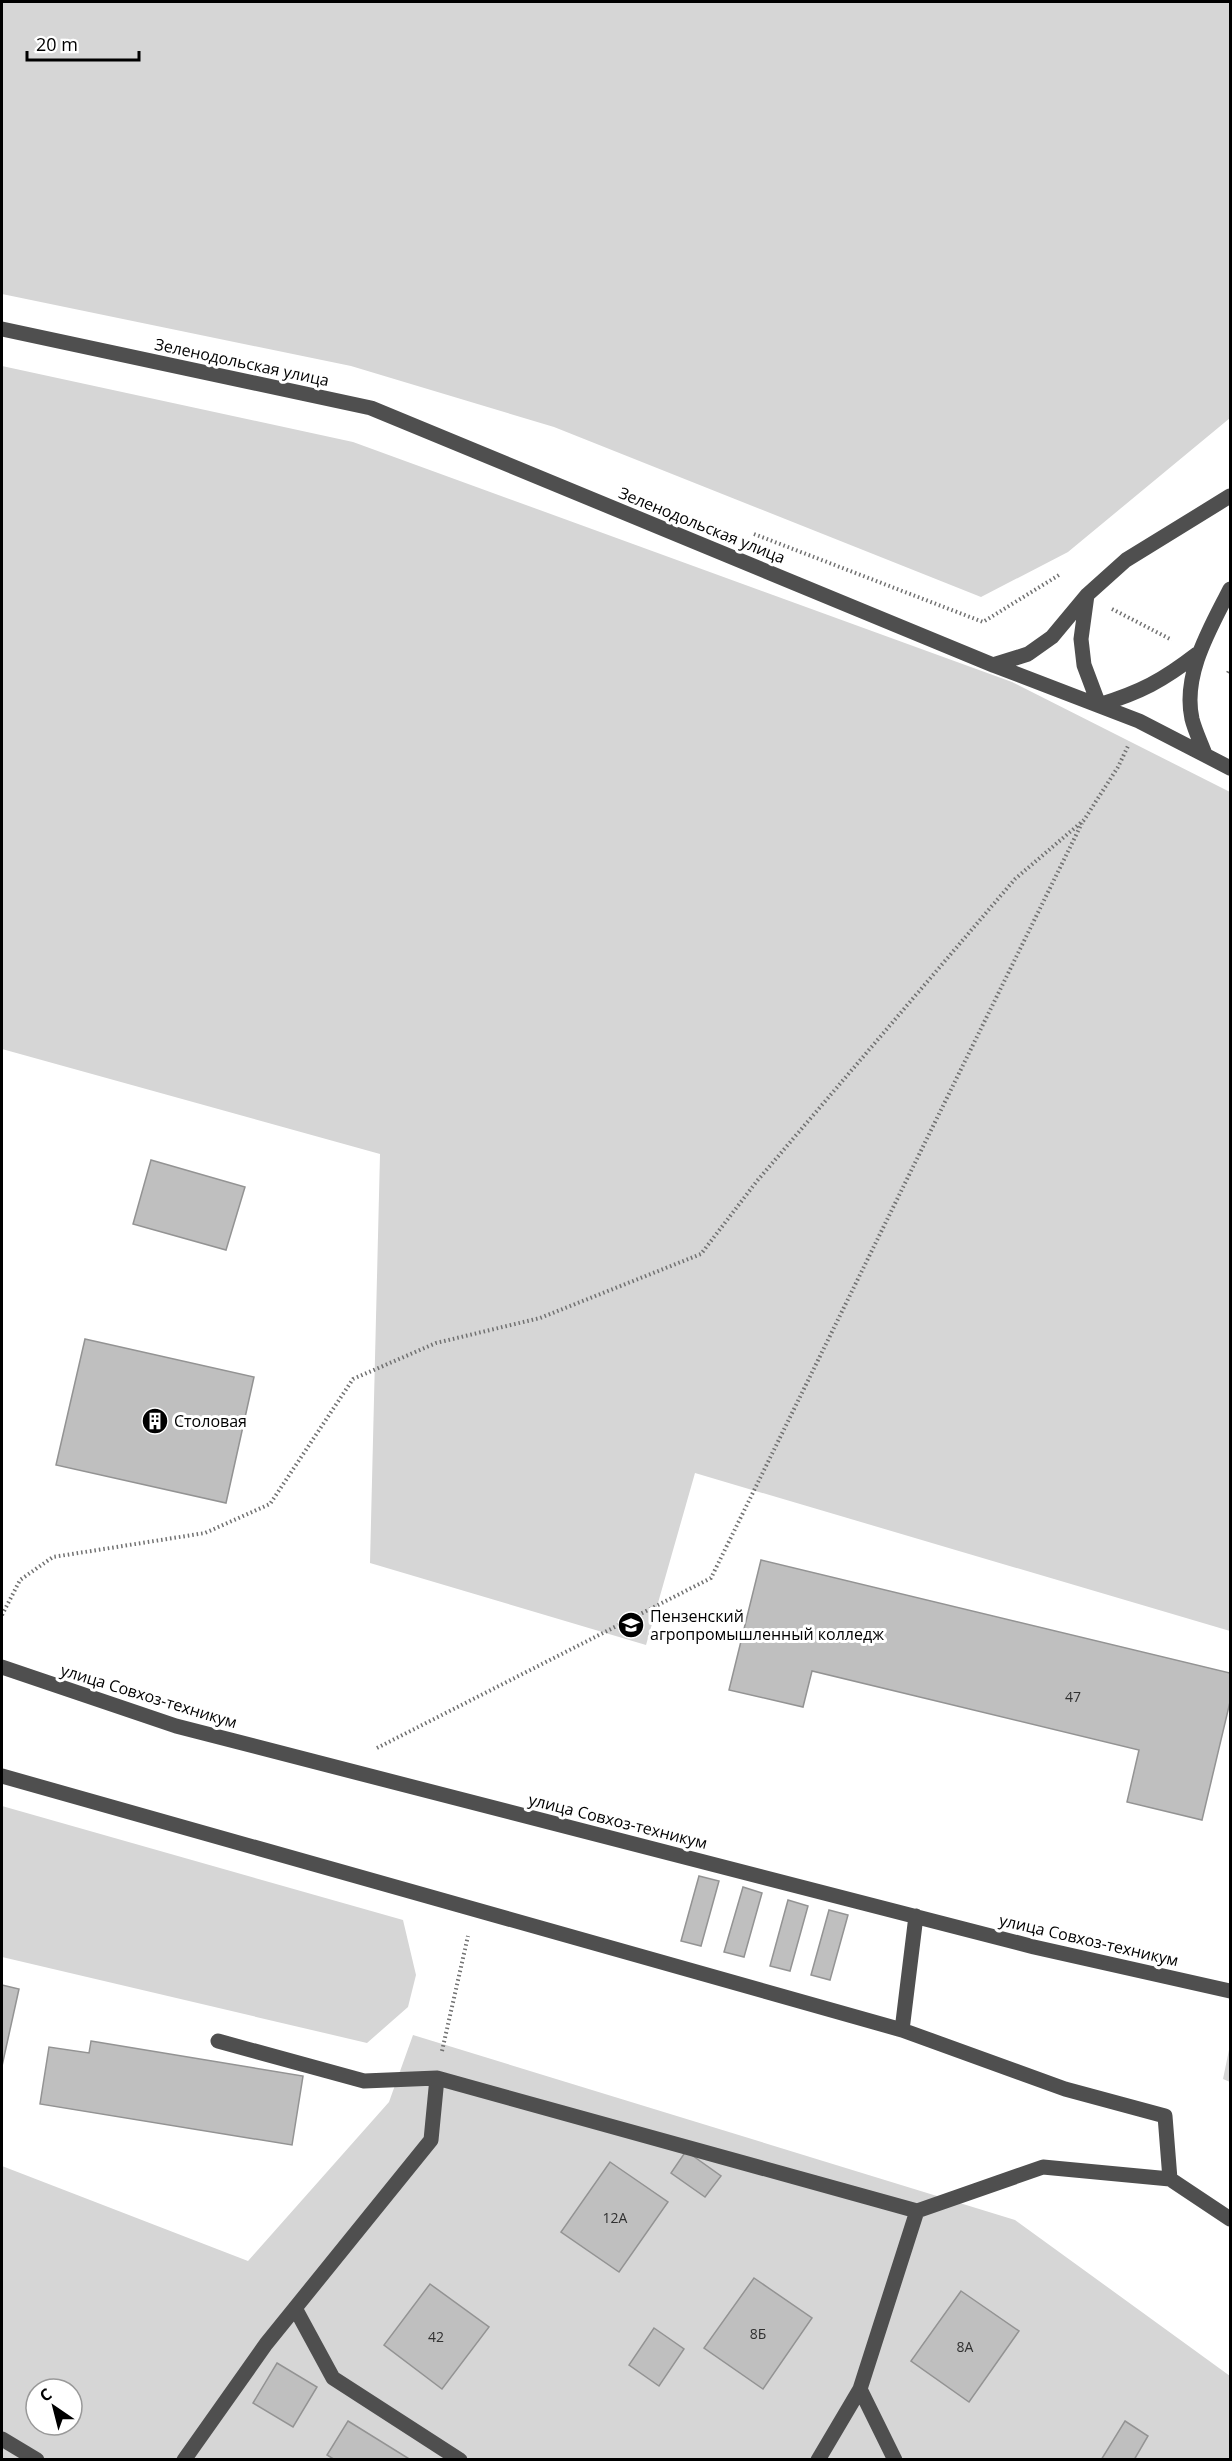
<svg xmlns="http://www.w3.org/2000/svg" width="1232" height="2461" font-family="'Open Sans',sans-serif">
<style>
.green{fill:#d6d6d6;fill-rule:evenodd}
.building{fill:#bfbfbf;stroke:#939393;stroke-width:1.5}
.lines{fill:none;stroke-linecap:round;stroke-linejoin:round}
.path{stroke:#717171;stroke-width:4;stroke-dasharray:1.5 3;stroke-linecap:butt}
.minor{stroke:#4f4f4f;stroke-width:15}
.labels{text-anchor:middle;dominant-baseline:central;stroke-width:6;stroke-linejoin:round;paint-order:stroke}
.number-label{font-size:14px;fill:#303030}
.street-label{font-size:16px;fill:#000;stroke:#fff}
.poi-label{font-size:16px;fill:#000;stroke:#fff;text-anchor:start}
</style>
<rect width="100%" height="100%" fill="#fff"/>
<path class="green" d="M 2,2 L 1230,2 L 1230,418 L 1068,552 L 981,597 L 554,427 L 351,366 L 2,294 Z
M 2,366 L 353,442 L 1012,682 L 1230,792 L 1230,1631 L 695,1473 L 646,1645 L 370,1563 L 380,1154 L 2,1049 Z
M 2,1806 L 403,1920 L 416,1975 L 408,2007 L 367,2043 L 2,1957 Z
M 413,2035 L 1015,2220 L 1230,2376 L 1230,2459 L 2,2459 L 2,2166 L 248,2261 L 389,2102 ZM 36,2389 L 72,2389 L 72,2425 L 36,2425 Z
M 1230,2045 L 1230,2082 L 1223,2079 Z"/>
<path class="building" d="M 151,1160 L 245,1187 L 226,1250 L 133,1224 Z
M 85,1339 L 254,1377 L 226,1503 L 56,1465 Z
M 761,1560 L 1230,1673 L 1230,1702 L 1202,1820 L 1127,1802 L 1139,1750 L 812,1671 L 803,1707 L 729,1690 Z
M 699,1876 L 719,1881 L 701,1946 L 681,1941 Z
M 743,1887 L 762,1893 L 744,1957 L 724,1952 Z
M 788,1900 L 808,1906 L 790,1971 L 770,1966 Z
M 829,1910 L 848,1915 L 830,1980 L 811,1975 Z
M 2,1985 L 19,1989 L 2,2066 Z
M 91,2041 L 303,2076 L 292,2145 L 40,2104 L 49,2047 L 89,2053 Z
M 686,2151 L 721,2176 L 705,2197 L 671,2173 Z
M 610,2162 L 668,2202 L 619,2272 L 561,2232 Z
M 754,2278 L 812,2318 L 763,2389 L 704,2348 Z
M 430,2284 L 489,2327 L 442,2389 L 384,2345 Z
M 961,2291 L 1019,2331 L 969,2402 L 911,2361 Z
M 654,2328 L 684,2349 L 659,2386 L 629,2365 Z
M 277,2363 L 317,2387 L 293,2427 L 253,2403 Z
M 348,2421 L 411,2460 L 335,2460 L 327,2455 Z
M 1125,2421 L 1148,2436 L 1134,2460 L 1101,2460 Z"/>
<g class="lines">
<path class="path" d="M 754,534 L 983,622 L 1059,575
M 1112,609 L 1172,640
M 1228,673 L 1230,669
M 2,1615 L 20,1580 L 53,1557 L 205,1533 L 270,1504 L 353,1379 L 436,1343 L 540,1318 L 701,1254 L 757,1181 L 1015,879 L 1084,820 L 1118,767 L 1128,746
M 377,1748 L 711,1578 L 1082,823
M 442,2051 L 468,1936"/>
<path class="minor" d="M 2,329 L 371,408 L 993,665 L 1139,721 L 1230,768
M 1087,595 L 1081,639 L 1084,665 L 1099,705
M 993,665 L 1028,654 L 1052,637 L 1087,595 L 1126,560 L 1230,496
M 1099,705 C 1141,692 1162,681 1197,654
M 1205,754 C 1201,743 1195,731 1192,719 C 1182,674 1211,627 1230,589
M 2,1667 L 176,1726 L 1034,1947 L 1230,1991
M 2,1776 L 902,2030
M 916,1916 L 902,2030 L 1065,2089 L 1165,2116 L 1170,2179 L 1230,2219
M 218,2041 L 364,2081 L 437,2078 L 917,2211 L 1043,2167 L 1170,2179
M 295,2308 L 333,2378 L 460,2460
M 860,2389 L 895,2460
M 2,2439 L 37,2460
M 184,2460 L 266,2344 L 431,2140 L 437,2078
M 818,2460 L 860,2389 L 917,2211"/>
</g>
<defs>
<symbol id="building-disc" viewBox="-11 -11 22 22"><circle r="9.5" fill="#000" stroke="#fff"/><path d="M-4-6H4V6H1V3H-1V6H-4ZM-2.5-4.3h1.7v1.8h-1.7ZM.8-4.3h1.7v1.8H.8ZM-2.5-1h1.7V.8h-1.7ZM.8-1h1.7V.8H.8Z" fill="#fff"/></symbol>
<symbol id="university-disc" viewBox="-11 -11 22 22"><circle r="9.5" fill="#000" stroke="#fff"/><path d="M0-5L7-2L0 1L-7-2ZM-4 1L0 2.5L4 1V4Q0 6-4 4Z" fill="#fff"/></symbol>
</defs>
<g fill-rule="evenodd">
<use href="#building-disc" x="140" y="1406" width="30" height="30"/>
<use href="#university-disc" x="616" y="1610" width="30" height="30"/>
</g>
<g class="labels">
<g class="number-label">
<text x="1073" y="1696">47</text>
<text x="615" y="2217">12А</text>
<text x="758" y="2333">8Б</text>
<text x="436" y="2336">42</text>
<text x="965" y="2346">8А</text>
</g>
<g class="street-label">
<text transform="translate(242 362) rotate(12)">Зеленодольская улица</text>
<text transform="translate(702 525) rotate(22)">Зеленодольская улица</text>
<text transform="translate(149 1696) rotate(17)">улица Совхоз-техникум</text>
<text transform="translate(618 1821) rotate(14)">улица Совхоз-техникум</text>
<text transform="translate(1089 1940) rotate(13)">улица Совхоз-техникум</text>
</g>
<g class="poi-label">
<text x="174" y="1421">Столовая</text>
<text x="650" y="1616">Пензенский<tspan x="650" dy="18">агропромышленный колледж</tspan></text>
</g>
</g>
<rect width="1232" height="2461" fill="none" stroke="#000000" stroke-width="6"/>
<g transform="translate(54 2407) rotate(325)"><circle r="28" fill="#ffffff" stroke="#999999" stroke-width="1.5"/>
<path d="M0-4.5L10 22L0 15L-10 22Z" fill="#000000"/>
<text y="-9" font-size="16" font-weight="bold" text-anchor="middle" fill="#000000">С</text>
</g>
<path d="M27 51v9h112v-9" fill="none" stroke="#000000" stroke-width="3"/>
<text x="36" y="51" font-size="18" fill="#000000" stroke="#ffffff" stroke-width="4.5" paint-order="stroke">20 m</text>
</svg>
